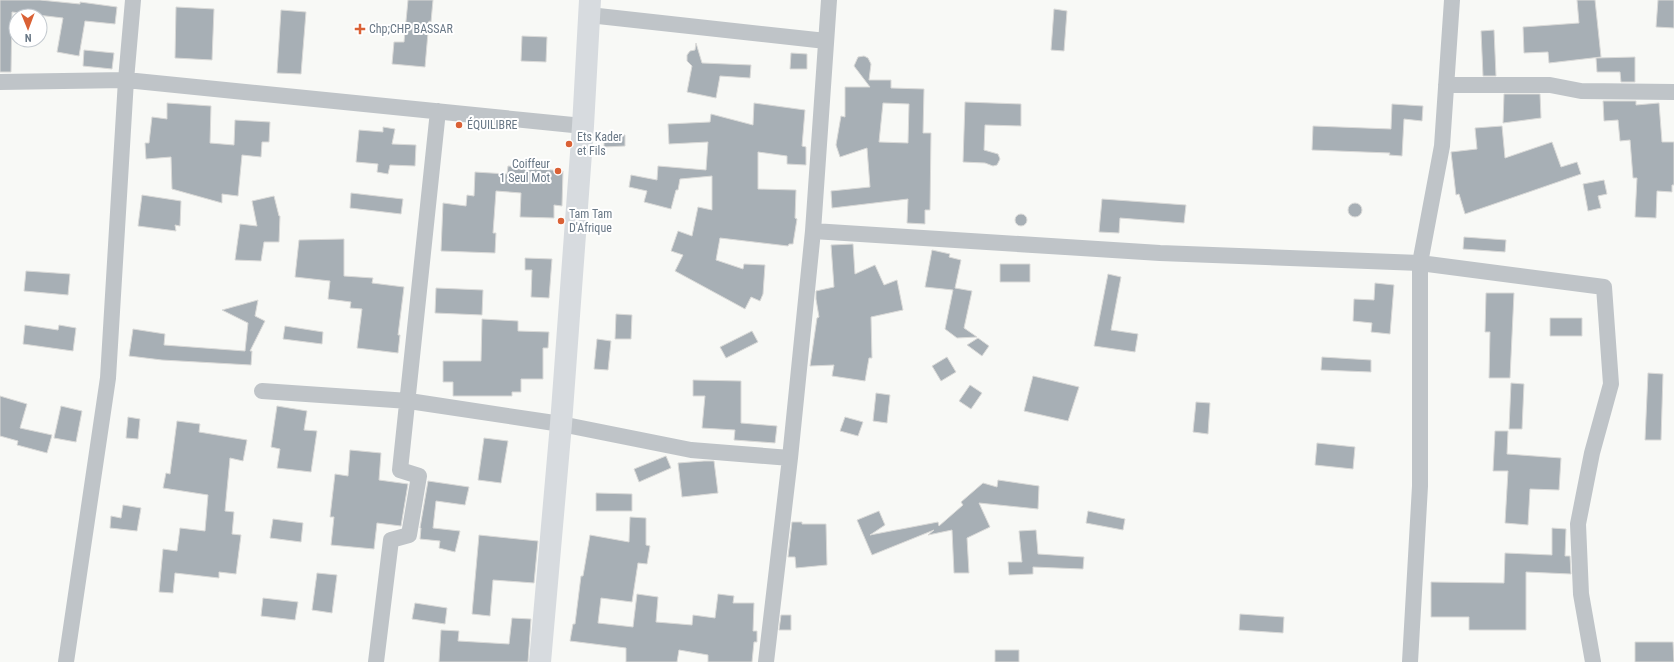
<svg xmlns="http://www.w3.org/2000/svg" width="1674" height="662" font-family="'Roboto Condensed',sans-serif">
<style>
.building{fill:#a7afb5;stroke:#dadad8;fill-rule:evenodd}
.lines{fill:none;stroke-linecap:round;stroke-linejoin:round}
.street{stroke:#bfc4c8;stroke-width:16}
.primary{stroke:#d7dbdf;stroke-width:22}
.poi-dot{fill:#da6135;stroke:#fff;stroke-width:1.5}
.labels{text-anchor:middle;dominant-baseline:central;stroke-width:4;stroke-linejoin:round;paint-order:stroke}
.poi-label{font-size:12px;fill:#697886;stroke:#fff;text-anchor:start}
</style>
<rect width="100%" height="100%" fill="#f8f9f6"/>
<path class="building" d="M 0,0 L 40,0 L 80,4 L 80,2 L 117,7 L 115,24 L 85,21 L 79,56 L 57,52 L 63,18 L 12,12 L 11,72 L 0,72 Z
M 408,0 L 433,0 L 431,22 L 429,21 L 425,67 L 392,64 L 394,42 L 404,42 Z
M 1577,0 L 1595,0 L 1601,57 L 1549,63 L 1548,52 L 1524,53 L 1523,27 L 1579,23 Z
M 1658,0 L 1674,0 L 1674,28 L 1656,27 Z
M 176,7 L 214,9 L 212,60 L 175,58 Z
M 1054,9 L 1067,11 L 1064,51 L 1051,50 Z
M 281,10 L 306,12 L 301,74 L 277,73 Z
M 1494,30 L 1496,76 L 1483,76 L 1481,31 Z
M 522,36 L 547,37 L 546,62 L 521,61 Z
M 696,43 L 702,63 L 751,65 L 750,78 L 720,76 L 716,98 L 687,92 L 692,66 L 687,61 L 687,55 L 690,51 L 695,50 Z
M 84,50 L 114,53 L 112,69 L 83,66 Z
M 791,53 L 807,54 L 807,69 L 790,69 Z
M 864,56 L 868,58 L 871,64 L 869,80 L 891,80 L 891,88 L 924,89 L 923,133 L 931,133 L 930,210 L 925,210 L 925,224 L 907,223 L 908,199 L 832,208 L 831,191 L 870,187 L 867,148 L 840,157 L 836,145 L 841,116 L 845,117 L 845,87 L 870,87 L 854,66 L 858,57 ZM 883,103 L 909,104 L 908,143 L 879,142 Z
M 1635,57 L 1635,82 L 1621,82 L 1620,72 L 1597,72 L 1596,58 Z
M 1504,94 L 1540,94 L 1541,118 L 1503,123 Z
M 1603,101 L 1636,101 L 1636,105 L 1659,103 L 1662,142 L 1674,142 L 1674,185 L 1672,185 L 1672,192 L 1657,191 L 1656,218 L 1635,217 L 1637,178 L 1633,178 L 1630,140 L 1620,141 L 1618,120 L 1604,121 Z
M 965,102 L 1021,104 L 1021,126 L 985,125 L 984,150 L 998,154 L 1000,159 L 997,165 L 993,166 L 985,163 L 963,162 Z
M 167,103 L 211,106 L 210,143 L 234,145 L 235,120 L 270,122 L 269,142 L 262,142 L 261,157 L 242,155 L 238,196 L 222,194 L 222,203 L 172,189 L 171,157 L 146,159 L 145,143 L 149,143 L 152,117 L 167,119 Z
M 754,103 L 805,110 L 802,146 L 806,147 L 806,165 L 787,164 L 787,156 L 758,152 L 758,189 L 796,190 L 795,218 L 797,219 L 793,244 L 789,244 L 788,246 L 720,238 L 716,260 L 743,269 L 744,264 L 765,265 L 763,294 L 760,301 L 751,297 L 745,309 L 675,271 L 683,255 L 671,251 L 678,231 L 692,236 L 698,207 L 712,210 L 712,176 L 680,179 L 678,190 L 676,190 L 671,209 L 644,202 L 647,191 L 629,187 L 631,175 L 657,180 L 658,166 L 706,170 L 708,142 L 669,144 L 668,124 L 710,122 L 711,114 L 753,125 Z
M 1392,104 L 1423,106 L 1422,121 L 1404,119 L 1402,156 L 1389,155 L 1390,153 L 1312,150 L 1313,126 L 1391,129 Z
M 1502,126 L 1505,158 L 1552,142 L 1561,167 L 1577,162 L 1581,174 L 1465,214 L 1459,194 L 1456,195 L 1451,152 L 1477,149 L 1475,128 Z
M 383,127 L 395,129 L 392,144 L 416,145 L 415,166 L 390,165 L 388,174 L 377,172 L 378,164 L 356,162 L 359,130 L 383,132 Z
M 604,135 L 625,135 L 625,146 L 604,147 Z
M 508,166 L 563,171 L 562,206 L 554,205 L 554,218 L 520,217 L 521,193 L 496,191 L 493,233 L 496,233 L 495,253 L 441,251 L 443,203 L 466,206 L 467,195 L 474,196 L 475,172 L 507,174 Z
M 1604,180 L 1607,194 L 1598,196 L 1601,208 L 1588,211 L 1583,184 Z
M 351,193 L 403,199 L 401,214 L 350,208 Z
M 142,195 L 181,201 L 180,226 L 175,225 L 176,231 L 138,226 Z
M 274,196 L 279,216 L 280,216 L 279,242 L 264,242 L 261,261 L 235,260 L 240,224 L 257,226 L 252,201 Z
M 1102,199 L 1186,205 L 1184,223 L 1120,218 L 1119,233 L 1099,232 Z
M1348 210a7 7 0 1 1 14 0a7 7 0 1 1-14 0Z
M1015 220a6 6 0 1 1 12 0a6 6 0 1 1-12 0Z
M 1464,237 L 1506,240 L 1505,252 L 1463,249 Z
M 344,239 L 344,276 L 373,278 L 372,283 L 404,287 L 398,335 L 400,335 L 398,353 L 357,348 L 362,309 L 350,308 L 351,302 L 328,299 L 330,281 L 295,277 L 299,240 Z
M 853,244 L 855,274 L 875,265 L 884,285 L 897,280 L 903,310 L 871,317 L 872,358 L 869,358 L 865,381 L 832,376 L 834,365 L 810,366 L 817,318 L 819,317 L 816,299 L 816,291 L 834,287 L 831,245 Z
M 932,250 L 950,254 L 949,257 L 961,260 L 955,288 L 972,291 L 964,328 L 977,337 L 957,338 L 945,329 L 953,290 L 925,287 Z
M 525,258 L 552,259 L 549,298 L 531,297 L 532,270 L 525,270 Z
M 1000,264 L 1030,264 L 1030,282 L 1000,282 Z
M 26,271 L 70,274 L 68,295 L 24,291 Z
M 1108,274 L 1121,277 L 1111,330 L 1138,334 L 1135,352 L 1094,346 Z
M 1375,283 L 1394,285 L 1390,334 L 1371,332 L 1372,323 L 1353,321 L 1354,299 L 1374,300 Z
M 436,288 L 483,290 L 482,315 L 435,313 Z
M 1486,293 L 1514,293 L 1510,378 L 1489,378 L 1490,332 L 1485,332 Z
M 258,300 L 255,316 L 265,321 L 250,351 L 252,351 L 251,365 L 162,360 L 129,356 L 133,329 L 165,334 L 164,345 L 245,351 L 248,323 L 222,310 Z
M 616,314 L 632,315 L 631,339 L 615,339 Z
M 1550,318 L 1582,318 L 1582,336 L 1550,336 Z
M 482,319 L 518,321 L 518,331 L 549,332 L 548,348 L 543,348 L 543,379 L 521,379 L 521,392 L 512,392 L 512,396 L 453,396 L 453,382 L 443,382 L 443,361 L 481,361 Z
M 25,325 L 58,330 L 59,325 L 76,328 L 73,351 L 23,344 Z
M 285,326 L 323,332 L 322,344 L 283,339 Z
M 752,331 L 758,342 L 726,358 L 720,347 Z
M 978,338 L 989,346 L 982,356 L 967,345 Z
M 597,339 L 611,341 L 608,370 L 594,369 Z
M 947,357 L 956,372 L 941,381 L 932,366 Z
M 1322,357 L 1371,360 L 1371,372 L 1321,370 Z
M 1648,373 L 1663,374 L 1661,440 L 1645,440 Z
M 1033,376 L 1079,387 L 1068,421 L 1024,411 Z
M 693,380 L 741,381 L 741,423 L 777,426 L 775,443 L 734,440 L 735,430 L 702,428 L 705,396 L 693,396 Z
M 1511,383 L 1524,384 L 1522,429 L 1509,429 Z
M 970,385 L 982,393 L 971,409 L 959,401 Z
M 876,393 L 890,395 L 887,423 L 873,421 Z
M 0,396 L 27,404 L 20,428 L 52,435 L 47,453 L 17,445 L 18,441 L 0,436 Z
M 1196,402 L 1210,403 L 1208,434 L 1193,432 Z
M 61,406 L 82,411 L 76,442 L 54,438 Z
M 277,406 L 307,411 L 304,430 L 317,431 L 311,472 L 277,468 L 280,449 L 271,447 Z
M 128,417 L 140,419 L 138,439 L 126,438 Z
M 845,417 L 863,422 L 858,436 L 840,431 Z
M 177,421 L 200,424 L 199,432 L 247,440 L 243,461 L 230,458 L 225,511 L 234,512 L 232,534 L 241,535 L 236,574 L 219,572 L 219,578 L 175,573 L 173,593 L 159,592 L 163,549 L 177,551 L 180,528 L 205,531 L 208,495 L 163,488 L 166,473 L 170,474 Z
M 1495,431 L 1508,431 L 1507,454 L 1561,458 L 1559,490 L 1530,489 L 1528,525 L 1505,523 L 1508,471 L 1493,471 Z
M 484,438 L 508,441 L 501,483 L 478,480 Z
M 1317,443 L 1355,447 L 1353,469 L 1315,465 Z
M 350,450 L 381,453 L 379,480 L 408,484 L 401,526 L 377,523 L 374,549 L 331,545 L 334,517 L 330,517 L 335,474 L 348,476 Z
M 666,456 L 671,468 L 639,482 L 634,469 Z
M 704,461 L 714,461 L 718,493 L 682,497 L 678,463 Z
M 998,480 L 1039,486 L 1038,509 L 979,503 L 990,527 L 967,538 L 969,573 L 954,573 L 952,530 L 928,535 L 934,530 L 872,555 L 857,520 L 879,511 L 885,525 L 870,535 L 938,522 L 939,526 L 963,505 L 961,502 L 983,483 L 997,487 Z
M 428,481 L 469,487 L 465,505 L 436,501 L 433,528 L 460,531 L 455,552 L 439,548 L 440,541 L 420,539 L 421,528 L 420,528 Z
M 596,493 L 632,494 L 632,511 L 596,511 Z
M 123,505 L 141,508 L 137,531 L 110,528 L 111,516 L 121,518 Z
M 1088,511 L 1125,519 L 1123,530 L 1086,523 Z
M 630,517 L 646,518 L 646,545 L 650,546 L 647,564 L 638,563 L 632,602 L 601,598 L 598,623 L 633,627 L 637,594 L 658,597 L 656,622 L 692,625 L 693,615 L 715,618 L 718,594 L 734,596 L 733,603 L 754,603 L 753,631 L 757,631 L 757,642 L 754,642 L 752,662 L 708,662 L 708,655 L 679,650 L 677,662 L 626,662 L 626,648 L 570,641 L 573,624 L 575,624 L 581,576 L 583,576 L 590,535 L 629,542 Z
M 273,519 L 303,523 L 301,542 L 270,538 Z
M 792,522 L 802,522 L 802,524 L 826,524 L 827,565 L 796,568 L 795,557 L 788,557 Z
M 1552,528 L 1566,529 L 1565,556 L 1570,556 L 1571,574 L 1526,572 L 1526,630 L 1469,630 L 1469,617 L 1431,617 L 1431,582 L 1504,583 L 1505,553 L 1552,555 Z
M 1036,530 L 1038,554 L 1084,557 L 1083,569 L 1033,567 L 1033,574 L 1009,575 L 1008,562 L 1022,562 L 1019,531 Z
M 479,535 L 538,541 L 534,583 L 493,580 L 490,616 L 472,614 Z
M 317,573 L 337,575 L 332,613 L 312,610 Z
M 263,598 L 298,602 L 295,620 L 261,616 Z
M 415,603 L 447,608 L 445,624 L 412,619 Z
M 1240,614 L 1284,617 L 1283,633 L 1239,630 Z
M 781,615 L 791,615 L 791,630 L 779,630 Z
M 512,618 L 531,619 L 528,662 L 439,662 L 441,630 L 459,631 L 458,641 L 509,644 Z
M 1635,642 L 1673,642 L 1674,662 L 1635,662 Z
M 995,650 L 1019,650 L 1019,662 L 995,662 Z"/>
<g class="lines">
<path class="street" d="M 589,15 L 826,41
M 0,82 L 126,80 L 583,126
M 1446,85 L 1550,85 L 1581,91 L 1674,92
M 813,231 L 1160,253 L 1420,263 L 1604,287 L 1611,384 L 1592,453 L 1578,524 L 1581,594 L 1593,662
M 262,391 L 409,401 L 561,424 L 691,450 L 790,458
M 66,662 L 108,378 L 126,80 L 133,0
M 376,662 L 391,540 L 409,535 L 419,476 L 400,470 L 438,111
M 766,662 L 790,458 L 813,231 L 829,0
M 1410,662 L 1420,486 L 1420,263 L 1442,146 L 1452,0"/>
<path class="primary" d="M 540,662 L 561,424 L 583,126 L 590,0"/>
</g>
<g class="poi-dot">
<path d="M358 23h4v4h4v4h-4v4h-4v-4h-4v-4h4z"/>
<circle cx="459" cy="125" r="4"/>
<circle cx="569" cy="144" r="4"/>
<circle cx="558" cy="171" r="4"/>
<circle cx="561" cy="221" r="4"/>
</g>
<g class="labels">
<g class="poi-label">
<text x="369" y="29">Chp;CHP BASSAR</text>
<text x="467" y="125">ÉQUILIBRE</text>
<text x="577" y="137">Ets Kader<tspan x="577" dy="14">et Fils</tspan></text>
<text x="550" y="164" text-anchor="end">Coiffeur<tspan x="550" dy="14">1 Seul Mot</tspan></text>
<text x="569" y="214">Tam Tam<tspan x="569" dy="14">D'Afrique</tspan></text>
</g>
</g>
<g transform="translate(28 28) rotate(179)"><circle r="19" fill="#ffffff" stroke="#c3c9cf"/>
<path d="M0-3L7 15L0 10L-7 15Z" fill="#da6135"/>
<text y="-6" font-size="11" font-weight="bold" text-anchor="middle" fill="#697886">N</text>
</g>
</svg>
